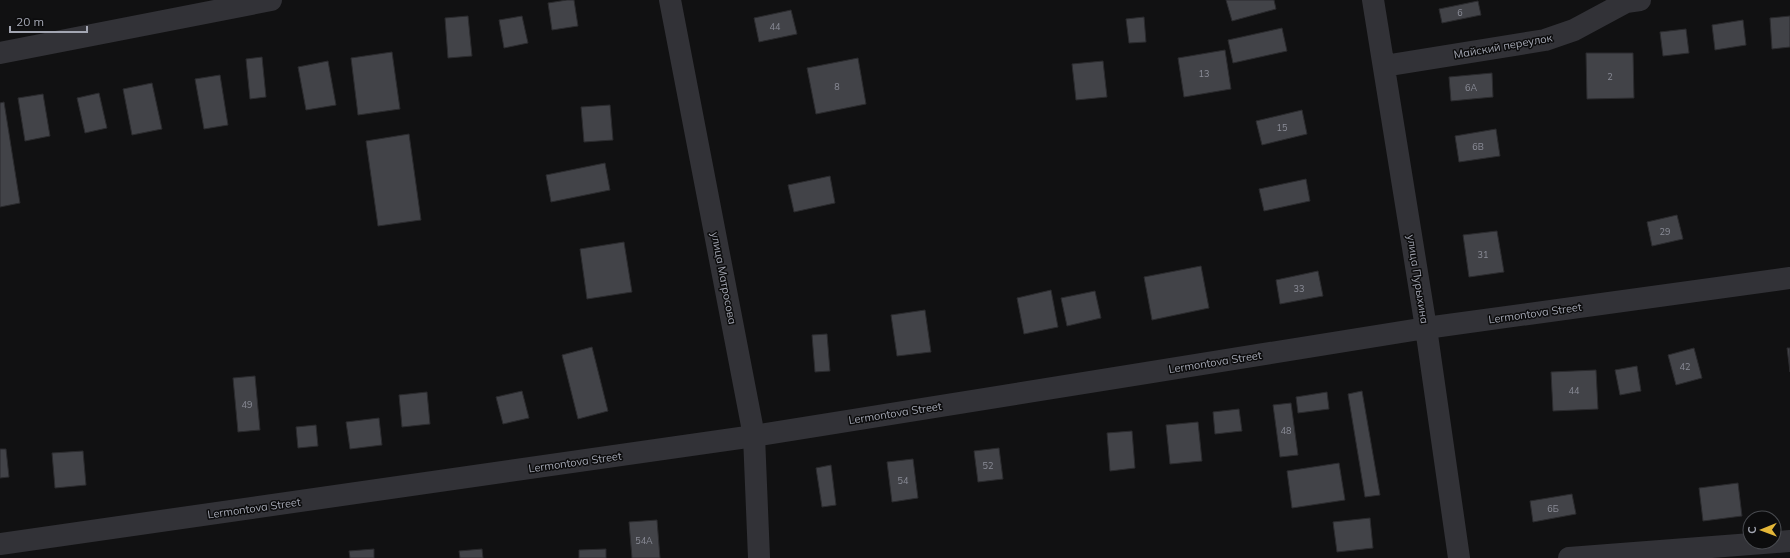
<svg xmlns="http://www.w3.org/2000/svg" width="1790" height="558" font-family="Mulish,sans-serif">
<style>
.building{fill:#424348;stroke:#2b2b2e}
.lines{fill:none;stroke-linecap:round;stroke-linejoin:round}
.minor{stroke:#323237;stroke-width:22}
.labels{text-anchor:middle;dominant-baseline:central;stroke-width:3;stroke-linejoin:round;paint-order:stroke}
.number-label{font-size:9px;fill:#8b8d98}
.street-label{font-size:11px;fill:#a3a6b2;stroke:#0c0c0d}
</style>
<rect width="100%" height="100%" fill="#111112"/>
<path class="building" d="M 567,0 L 574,0 L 578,26 L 552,30 L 548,3 Z
M 1226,0 L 1274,0 L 1276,9 L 1232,21 Z
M 1478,1 L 1481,15 L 1442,23 L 1439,9 Z
M 791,10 L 797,34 L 759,42 L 754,18 Z
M 468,16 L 472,56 L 448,58 L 445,18 Z
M 522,16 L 528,43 L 504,48 L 499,20 Z
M 1790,16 L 1790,47 L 1772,49 L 1770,18 Z
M 1144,17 L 1146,42 L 1129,43 L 1126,19 Z
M 1743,20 L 1746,45 L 1715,50 L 1712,25 Z
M 1282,28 L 1287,51 L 1233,63 L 1228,40 Z
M 1686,29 L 1689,53 L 1663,56 L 1660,32 Z
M 1225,50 L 1231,89 L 1184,97 L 1178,58 Z
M 392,52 L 400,109 L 358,115 L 351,58 Z
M 1586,53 L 1633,53 L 1634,98 L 1587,99 Z
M 262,57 L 266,97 L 250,99 L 246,59 Z
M 858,58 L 866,104 L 816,114 L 807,68 Z
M 328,61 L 336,105 L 306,110 L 298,67 Z
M 1103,61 L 1107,97 L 1076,100 L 1072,64 Z
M 1492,73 L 1493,97 L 1451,101 L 1449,77 Z
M 220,75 L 228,125 L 204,129 L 195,79 Z
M 152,83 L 162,129 L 132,135 L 123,89 Z
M 99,93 L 107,128 L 85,133 L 77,98 Z
M 43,94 L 50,136 L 25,141 L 18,98 Z
M 4,102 L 20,203 L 0,207 L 0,103 Z
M 610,105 L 613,140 L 584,142 L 581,107 Z
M 1302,110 L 1307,134 L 1262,145 L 1256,121 Z
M 1496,129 L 1500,156 L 1459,162 L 1455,136 Z
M 409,134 L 421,220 L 378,226 L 366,141 Z
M 605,163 L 610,190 L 551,202 L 546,175 Z
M 830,176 L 835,203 L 794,212 L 788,185 Z
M 1306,179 L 1310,201 L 1264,211 L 1259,189 Z
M 1677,215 L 1683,239 L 1652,246 L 1647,222 Z
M 1497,231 L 1504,272 L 1469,277 L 1463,235 Z
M 624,242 L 632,292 L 587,299 L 580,249 Z
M 1201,266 L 1209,308 L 1152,320 L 1144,277 Z
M 1318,271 L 1323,296 L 1280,304 L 1276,280 Z
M 1051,290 L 1058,327 L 1024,334 L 1017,298 Z
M 1095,291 L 1101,318 L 1067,326 L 1061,298 Z
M 925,310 L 931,352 L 897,356 L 891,315 Z
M 827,334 L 830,371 L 815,372 L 812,335 Z
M 592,347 L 608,411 L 578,419 L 562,355 Z
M 1694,348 L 1702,378 L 1676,385 L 1668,355 Z
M 1787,348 L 1790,348 L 1790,372 Z
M 1637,366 L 1641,391 L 1620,395 L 1615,370 Z
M 1596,370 L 1598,409 L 1553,411 L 1551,372 Z
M 255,376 L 260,430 L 238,432 L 233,378 Z
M 522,391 L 529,418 L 503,424 L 496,397 Z
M 1362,391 L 1380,495 L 1365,497 L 1348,394 Z
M 427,392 L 430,424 L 402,427 L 399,395 Z
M 1327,392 L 1329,409 L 1298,413 L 1296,397 Z
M 1291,403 L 1298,455 L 1280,457 L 1273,405 Z
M 1239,409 L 1242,431 L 1215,434 L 1213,412 Z
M 379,418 L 382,445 L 350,449 L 346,422 Z
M 1198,422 L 1202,461 L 1170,464 L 1166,425 Z
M 316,425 L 318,446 L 298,448 L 296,427 Z
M 1132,431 L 1135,468 L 1110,471 L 1107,433 Z
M 999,448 L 1003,479 L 978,482 L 974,451 Z
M 0,449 L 6,449 L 9,477 L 0,478 Z
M 83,451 L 86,485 L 55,488 L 52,453 Z
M 913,459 L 918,498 L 892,502 L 887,462 Z
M 1339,463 L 1345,500 L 1292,508 L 1287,471 Z
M 831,465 L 836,505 L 822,507 L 816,468 Z
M 1738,483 L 1742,516 L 1703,521 L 1699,488 Z
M 1572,494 L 1576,514 L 1533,522 L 1530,501 Z
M 1370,518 L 1373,548 L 1337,552 L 1333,522 Z
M 657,520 L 660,558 L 632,558 L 629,522 Z
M 374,549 L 374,558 L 350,558 L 349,551 Z
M 482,549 L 483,558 L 460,558 L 459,551 Z
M 606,549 L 606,558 L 579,558 L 579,550 Z"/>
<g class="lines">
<path class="minor" d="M 670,0 L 754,436 L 759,558
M 1373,0 L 1426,328 L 1459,558
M 0,53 L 271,0
M 1384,66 L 1545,40 L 1574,30 L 1626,2 L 1640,0
M 0,544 L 754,436 L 1426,328 L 1790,278
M 1569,558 L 1790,541"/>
</g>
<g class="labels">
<g class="number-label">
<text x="1460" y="12">6</text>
<text x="775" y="26">44</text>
<text x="1204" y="73">13</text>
<text x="1610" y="76">2</text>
<text x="837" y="86">8</text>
<text x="1471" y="87">6А</text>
<text x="1282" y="127">15</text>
<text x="1478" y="146">6В</text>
<text x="1665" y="231">29</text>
<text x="1483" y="254">31</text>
<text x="1299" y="288">33</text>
<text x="1685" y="366">42</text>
<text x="1574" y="390">44</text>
<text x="247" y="404">49</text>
<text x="1286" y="430">48</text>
<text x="988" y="465">52</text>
<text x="903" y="480">54</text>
<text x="1553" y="508">6Б</text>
<text x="644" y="540">54А</text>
</g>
<g class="street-label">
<text transform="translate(1503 46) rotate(-10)">Майский переулок</text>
<text transform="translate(724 278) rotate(79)">улица Матросова</text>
<text transform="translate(1418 279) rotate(81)">улица Пурыхина</text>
<text transform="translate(1535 313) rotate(-8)">Lermontova Street</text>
<text transform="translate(1215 362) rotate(-9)">Lermontova Street</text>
<text transform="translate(895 413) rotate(-9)">Lermontova Street</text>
<text transform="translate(575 462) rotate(-8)">Lermontova Street</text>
<text transform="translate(254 508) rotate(-8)">Lermontova Street</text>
</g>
</g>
<g transform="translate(1762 530) rotate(269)"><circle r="19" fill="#0c0c0d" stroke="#484a4f"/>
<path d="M0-3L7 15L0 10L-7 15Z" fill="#e3b638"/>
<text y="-6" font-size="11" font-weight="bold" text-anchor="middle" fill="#a3a6b2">С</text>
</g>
<path d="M10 26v6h77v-6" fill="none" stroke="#a3a6b2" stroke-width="2"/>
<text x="16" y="26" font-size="12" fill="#a3a6b2" stroke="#0c0c0d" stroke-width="3" paint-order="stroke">20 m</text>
</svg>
